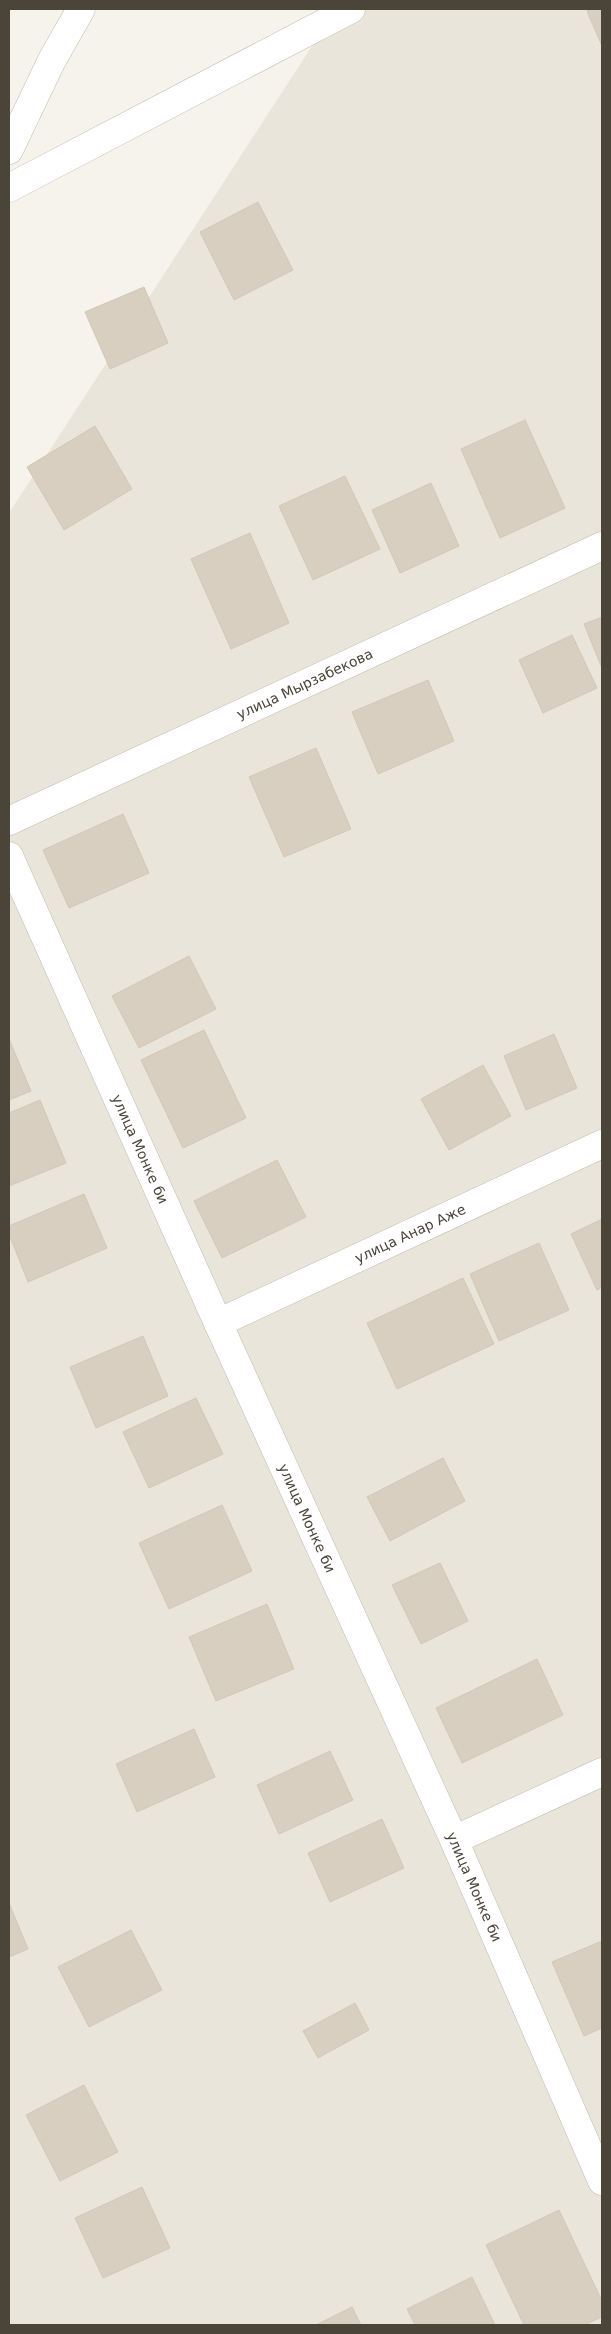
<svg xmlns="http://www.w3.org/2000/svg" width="611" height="2334" font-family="'DejaVu Sans',sans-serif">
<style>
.residential{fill:#eae5da}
.building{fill:#d8cfc1;stroke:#d3c7b4}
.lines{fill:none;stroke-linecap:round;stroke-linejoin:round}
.minor-casing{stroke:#c2bbae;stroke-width:29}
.minor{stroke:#fff;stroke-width:28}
.labels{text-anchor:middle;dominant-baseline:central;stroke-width:4;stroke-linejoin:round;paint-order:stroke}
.street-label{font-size:14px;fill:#4b4439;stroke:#fff}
</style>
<rect width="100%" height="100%" fill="#f6f3ec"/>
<path class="residential" d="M 336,9 L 602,9 L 602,2325 L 9,2325 L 9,513 Z"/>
<path class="building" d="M 592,9 L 602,9 L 602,46 L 587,11 Z
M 258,202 L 293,270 L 234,300 L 200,232 Z
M 144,287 L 168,343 L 110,369 L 85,312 Z
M 525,420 L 565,508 L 500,538 L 461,449 Z
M 95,426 L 132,489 L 64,530 L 27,467 Z
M 345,476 L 380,549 L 313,580 L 279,506 Z
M 431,483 L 459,546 L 400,573 L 372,510 Z
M 250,533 L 289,623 L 231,649 L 191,559 Z
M 602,617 L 602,668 L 584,624 Z
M 572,635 L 597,688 L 543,713 L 519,660 Z
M 428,680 L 454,741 L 378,774 L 352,712 Z
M 316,748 L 351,829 L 284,857 L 249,777 Z
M 123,814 L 149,873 L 69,908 L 43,850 Z
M 189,956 L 216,1009 L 139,1048 L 112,996 Z
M 204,1030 L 246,1118 L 183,1148 L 141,1060 Z
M 554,1034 L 577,1088 L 526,1110 L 504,1056 Z
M 9,1039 L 31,1091 L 9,1100 Z
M 483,1065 L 511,1116 L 449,1150 L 421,1099 Z
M 40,1100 L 66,1163 L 9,1186 L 9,1113 Z
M 277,1160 L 306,1217 L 222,1258 L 194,1201 Z
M 84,1194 L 107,1248 L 28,1282 L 9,1234 L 9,1226 Z
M 602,1219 L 602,1287 L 597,1290 L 571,1234 Z
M 539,1243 L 569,1310 L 499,1341 L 470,1274 Z
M 463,1278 L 494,1344 L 397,1389 L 367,1323 Z
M 143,1336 L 168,1396 L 96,1428 L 70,1367 Z
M 196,1398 L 223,1454 L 149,1488 L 123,1432 Z
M 443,1458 L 465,1501 L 390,1541 L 367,1497 Z
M 222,1505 L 252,1571 L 169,1609 L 139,1543 Z
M 440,1563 L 468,1621 L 421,1644 L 392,1585 Z
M 267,1604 L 294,1669 L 216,1701 L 189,1637 Z
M 537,1659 L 563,1715 L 462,1763 L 436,1708 Z
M 194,1729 L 215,1777 L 137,1812 L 116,1764 Z
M 330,1751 L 353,1800 L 279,1834 L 257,1785 Z
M 382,1819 L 404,1868 L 330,1902 L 308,1853 Z
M 9,1903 L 28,1949 L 9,1957 Z
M 131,1930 L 162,1990 L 89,2027 L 58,1967 Z
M 602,1941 L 602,2028 L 584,2036 L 552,1962 Z
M 355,2003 L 369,2030 L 318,2058 L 303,2031 Z
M 84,2085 L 118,2152 L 60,2181 L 26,2115 Z
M 142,2187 L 170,2248 L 103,2278 L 75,2218 Z
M 559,2210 L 602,2301 L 602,2317 L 584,2325 L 524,2325 L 486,2245 Z
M 472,2277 L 495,2325 L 415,2325 L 407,2309 Z
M 352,2307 L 361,2325 L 316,2325 Z"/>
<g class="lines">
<defs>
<g id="minor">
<path d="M 9,150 L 52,60 L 81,9"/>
<path d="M 9,188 L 351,9"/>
<path id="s1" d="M 9,821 L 602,546"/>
<path id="s2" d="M 9,856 L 218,1323 L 454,1840 L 602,2181"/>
<path id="s3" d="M 218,1323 L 602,1144"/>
<path d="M 454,1840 L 602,1772"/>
</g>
</defs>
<use href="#minor" class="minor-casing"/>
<use href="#minor" class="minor"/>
</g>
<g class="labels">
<g class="street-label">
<text stroke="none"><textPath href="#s1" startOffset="326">улица Мырзабекова</textPath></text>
<text stroke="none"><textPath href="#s2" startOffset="321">улица Монке би</textPath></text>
<text stroke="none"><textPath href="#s3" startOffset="212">улица Анар Аже</textPath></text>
<text stroke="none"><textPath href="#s2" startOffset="726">улица Монке би</textPath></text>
<text stroke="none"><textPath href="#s2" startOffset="1131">улица Монке би</textPath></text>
</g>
</g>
<rect width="611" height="2334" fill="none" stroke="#4b4439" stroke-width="20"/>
</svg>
